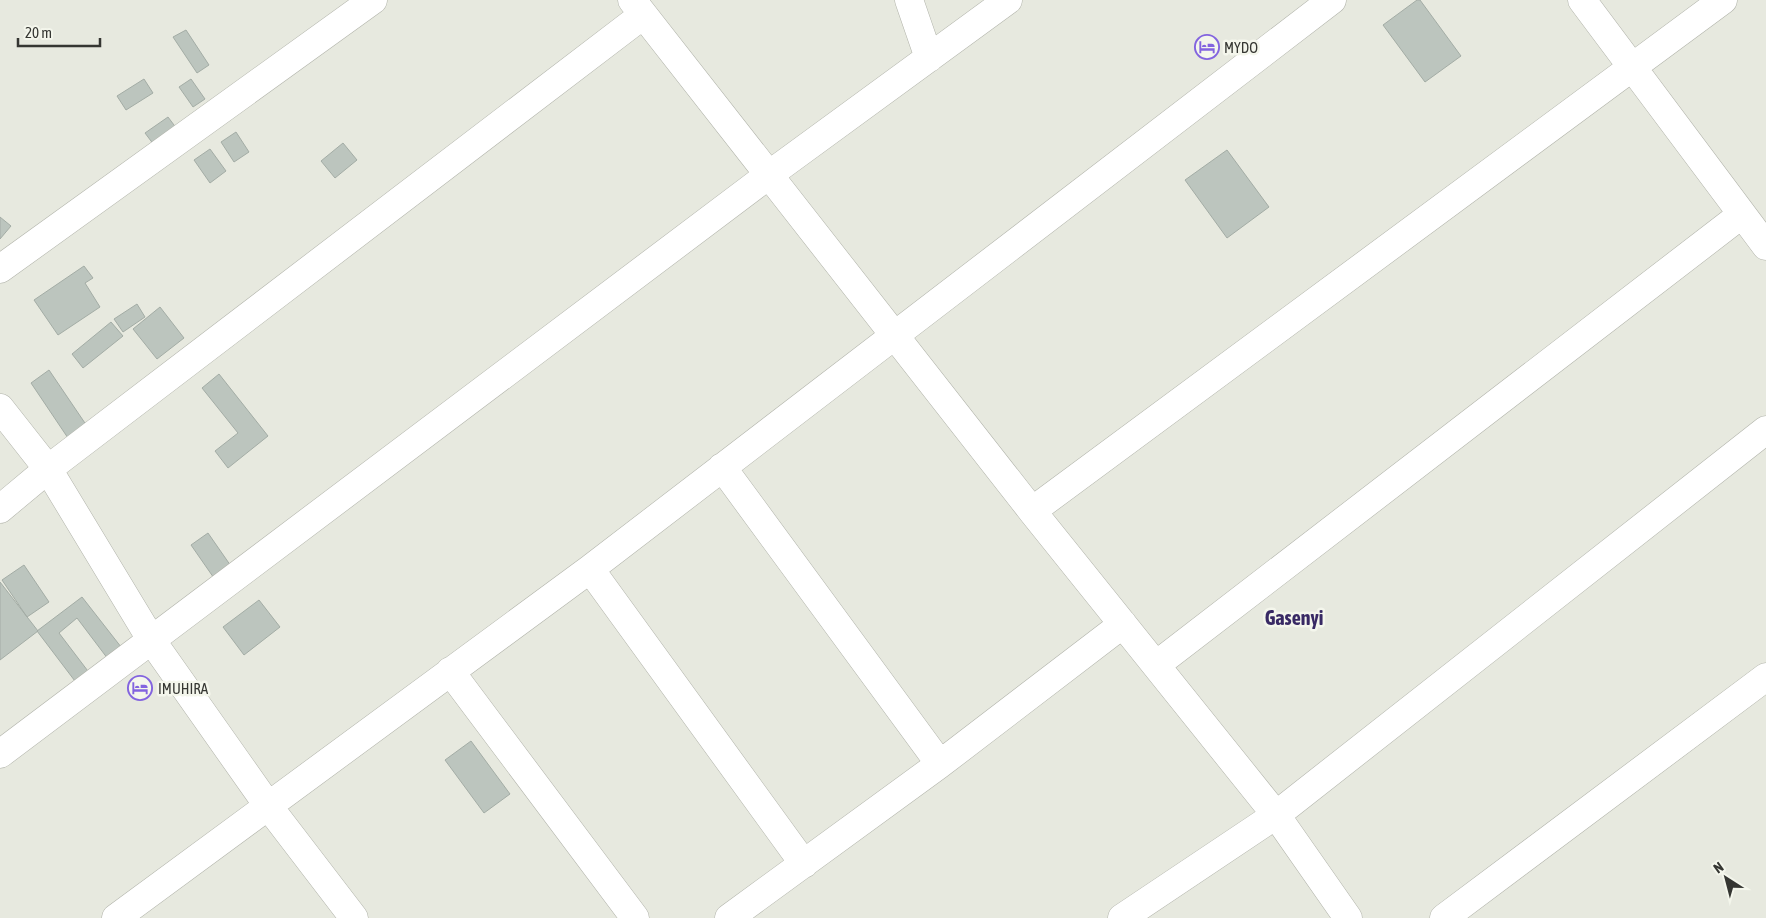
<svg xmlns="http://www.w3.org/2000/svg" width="1766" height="918" font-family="'Asap Condensed',sans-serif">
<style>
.building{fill:#bcc5be;stroke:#a3aca5}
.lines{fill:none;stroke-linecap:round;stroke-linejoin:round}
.minor-casing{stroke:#b1b3aa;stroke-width:29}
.minor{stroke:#fff;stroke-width:28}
.labels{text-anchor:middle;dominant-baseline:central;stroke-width:5;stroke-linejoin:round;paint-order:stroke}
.poi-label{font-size:15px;fill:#353632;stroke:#f4f6ec;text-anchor:start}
.district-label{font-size:20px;font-weight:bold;fill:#382964;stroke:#f4f6ec}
</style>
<rect width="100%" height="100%" fill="#e7e9df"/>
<path class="building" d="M 1417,0 L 1420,0 L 1461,56 L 1425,82 L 1383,25 Z
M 186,30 L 209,65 L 197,73 L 173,37 Z
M 144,79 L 153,93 L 126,110 L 117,96 Z
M 191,79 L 205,99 L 193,107 L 179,87 Z
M 168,117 L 177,129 L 154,145 L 145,133 Z
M 236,132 L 249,152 L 234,162 L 221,142 Z
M 343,143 L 357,160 L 335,178 L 321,161 Z
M 210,149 L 226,171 L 210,183 L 194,160 Z
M 1227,150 L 1269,207 L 1227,238 L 1185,180 Z
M 0,217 L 11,226 L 0,239 Z
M 84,266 L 93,278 L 85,283 L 100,307 L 58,335 L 34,300 Z
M 137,304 L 145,317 L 123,332 L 114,319 Z
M 160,307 L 184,338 L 157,359 L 133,329 Z
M 111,322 L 123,336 L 83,368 L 72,354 Z
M 49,370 L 89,429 L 70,441 L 31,383 Z
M 219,374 L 268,436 L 228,468 L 215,451 L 238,433 L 202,388 Z
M 208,533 L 233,569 L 216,581 L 191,545 Z
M 24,565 L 49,602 L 27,617 L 2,580 Z
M 0,582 L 38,631 L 0,660 Z
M 82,597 L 125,652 L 111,663 L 77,618 L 59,633 L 94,679 L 81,689 L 37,631 Z
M 259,600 L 280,627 L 244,655 L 223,627 Z
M 471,741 L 510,794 L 484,813 L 445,760 Z"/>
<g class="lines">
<defs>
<path id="minor" d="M 632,0 L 1032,511 L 1276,815 L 1348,918
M 909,0 L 929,58
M 1582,0 L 1766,246
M 0,269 L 373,0
M 0,408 L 48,469 L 152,641 L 269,807 L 354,918
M 722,467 L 940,764
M 0,509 L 48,469 L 643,15
M 1032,511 L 1723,0
M 590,569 L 804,864
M 1156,665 L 1741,215
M 450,671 L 635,918
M 0,754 L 770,174 L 1008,0
M 116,918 L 590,569 L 1332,0
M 729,918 L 940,764 L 1123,624
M 1122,918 L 1276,815 L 1766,430
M 1444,918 L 1766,677"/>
</defs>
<use href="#minor" class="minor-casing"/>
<use href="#minor" class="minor"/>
</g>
<defs>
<symbol id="hotel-ring" viewBox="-11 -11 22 22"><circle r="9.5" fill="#f4f6ec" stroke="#8364df" stroke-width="1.5"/><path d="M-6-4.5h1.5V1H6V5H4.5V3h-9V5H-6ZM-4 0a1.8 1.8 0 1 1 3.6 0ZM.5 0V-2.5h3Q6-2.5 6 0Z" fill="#8364df"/></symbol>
</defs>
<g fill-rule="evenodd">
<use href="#hotel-ring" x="1193" y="33" width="28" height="28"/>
<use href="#hotel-ring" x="126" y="674" width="28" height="28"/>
</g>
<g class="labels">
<g class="poi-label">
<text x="1224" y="47">MYDO</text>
<text x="158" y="688">IMUHIRA</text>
</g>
<g class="district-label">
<text x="1294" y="617">Gasenyi</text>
</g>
</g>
<g transform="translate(1726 878) rotate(324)" stroke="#f4f6ec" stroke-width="4" paint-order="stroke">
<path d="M0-4L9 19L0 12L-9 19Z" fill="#353632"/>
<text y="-8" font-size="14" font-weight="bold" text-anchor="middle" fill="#353632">N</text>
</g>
<path d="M18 38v8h82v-8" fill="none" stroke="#353632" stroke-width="2.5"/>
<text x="25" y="38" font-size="15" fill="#353632" stroke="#f4f6ec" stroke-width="4" paint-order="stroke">20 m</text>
</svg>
